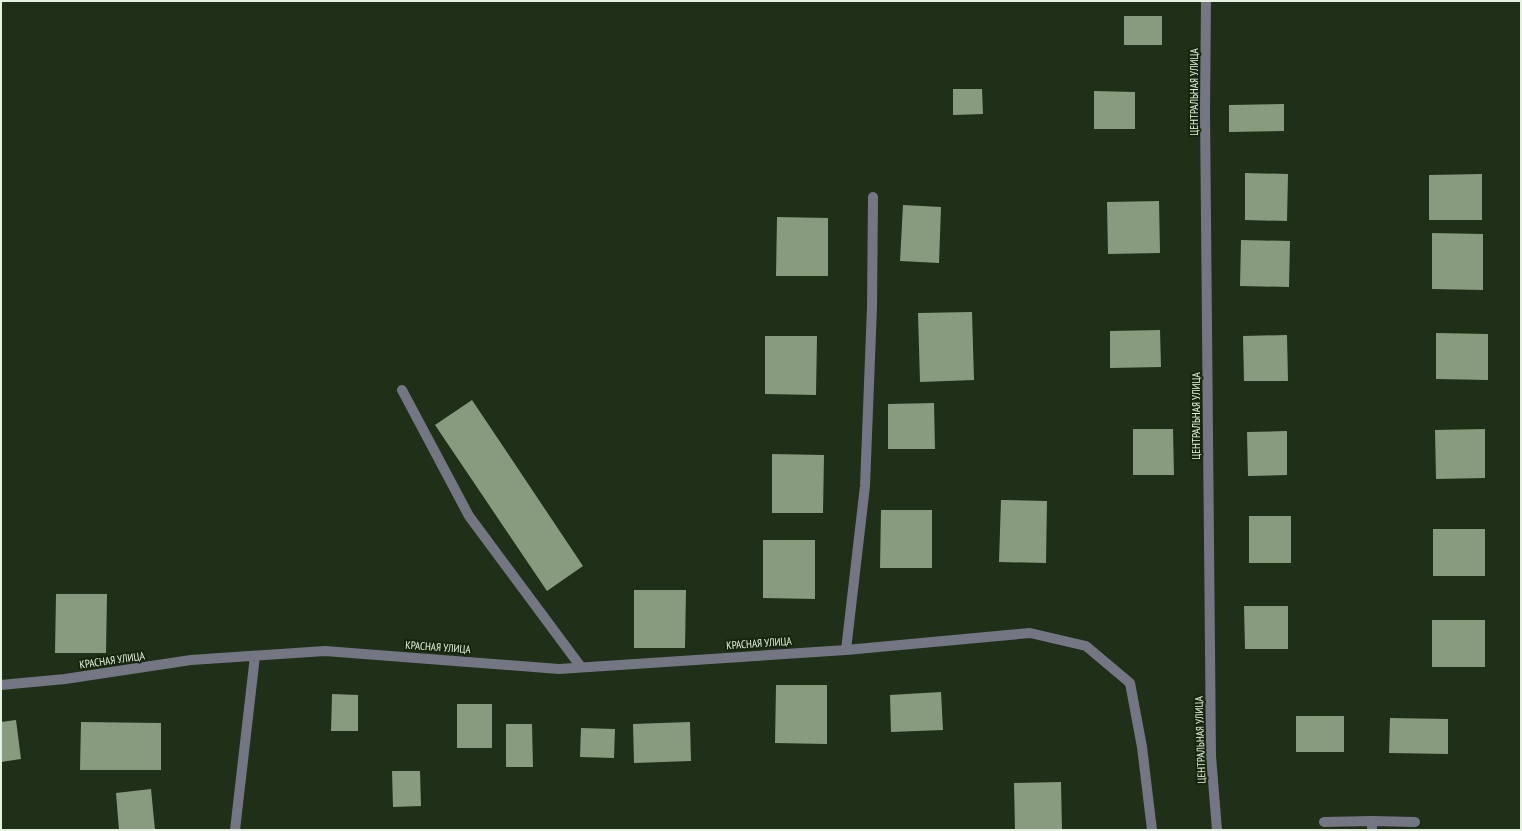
<svg xmlns="http://www.w3.org/2000/svg" width="1522" height="831" font-family="'PT Sans Narrow',sans-serif">
<style>
.building{fill:#899b7e}
.lines{fill:none;stroke-linecap:round;stroke-linejoin:round}
.minor{stroke:#747683;stroke-width:10}
.labels{text-anchor:middle;dominant-baseline:central;stroke-width:4;stroke-linejoin:round;paint-order:stroke}
.street-label{font-size:11px;fill:#e7f1e1;stroke:#16250d}
</style>
<rect width="100%" height="100%" fill="#202f17"/>
<path class="building" d="M 1124,16 L 1162,16 L 1162,45 L 1124,45 Z
M 953,89 L 982,89 L 983,114 L 953,115 Z
M 1094,91 L 1135,92 L 1135,129 L 1094,129 Z
M 1284,104 L 1284,131 L 1229,132 L 1229,105 Z
M 1245,173 L 1288,174 L 1287,221 L 1245,220 Z
M 1482,174 L 1482,220 L 1429,220 L 1429,175 Z
M 1159,201 L 1160,253 L 1108,254 L 1107,202 Z
M 903,205 L 941,207 L 939,263 L 900,261 Z
M 777,217 L 828,218 L 828,276 L 776,276 Z
M 1432,233 L 1483,234 L 1483,290 L 1432,289 Z
M 1241,240 L 1290,241 L 1289,287 L 1240,286 Z
M 972,312 L 974,380 L 920,382 L 918,313 Z
M 1160,330 L 1161,367 L 1110,368 L 1110,331 Z
M 1436,333 L 1488,334 L 1488,380 L 1436,379 Z
M 1287,335 L 1288,381 L 1244,381 L 1243,336 Z
M 765,336 L 817,336 L 816,395 L 765,394 Z
M 472,400 L 583,566 L 547,591 L 435,425 Z
M 934,403 L 935,449 L 888,449 L 888,404 Z
M 1133,429 L 1173,429 L 1174,475 L 1133,475 Z
M 1485,429 L 1485,478 L 1436,479 L 1435,430 Z
M 1287,431 L 1287,475 L 1248,476 L 1247,432 Z
M 772,454 L 824,455 L 823,513 L 772,513 Z
M 1001,500 L 1047,501 L 1046,563 L 999,562 Z
M 881,510 L 932,510 L 932,568 L 880,568 Z
M 1249,516 L 1291,516 L 1291,563 L 1249,563 Z
M 1433,529 L 1485,529 L 1485,576 L 1433,576 Z
M 763,540 L 815,540 L 815,599 L 763,598 Z
M 634,590 L 686,590 L 685,648 L 634,648 Z
M 56,594 L 107,594 L 106,653 L 55,653 Z
M 1244,606 L 1288,606 L 1288,649 L 1245,649 Z
M 1432,620 L 1485,620 L 1485,667 L 1432,667 Z
M 776,685 L 827,685 L 827,744 L 775,743 Z
M 941,692 L 943,730 L 891,732 L 890,695 Z
M 332,694 L 358,695 L 358,731 L 331,731 Z
M 457,704 L 492,704 L 492,748 L 457,748 Z
M 1296,716 L 1344,716 L 1344,752 L 1296,752 Z
M 1390,718 L 1448,719 L 1448,754 L 1389,753 Z
M 16,720 L 21,759 L 1,762 L 1,722 Z
M 81,722 L 161,723 L 161,770 L 80,770 Z
M 690,722 L 691,761 L 634,763 L 633,724 Z
M 506,724 L 532,724 L 533,767 L 506,767 Z
M 581,728 L 615,729 L 614,758 L 580,757 Z
M 392,771 L 420,771 L 421,806 L 393,807 Z
M 1061,782 L 1062,830 L 1015,830 L 1014,783 Z
M 151,789 L 155,830 L 119,830 L 116,793 Z"/>
<g class="lines">
<path class="minor" d="M 1206,1 L 1205,112 L 1211,756 L 1217,830
M 402,390 L 469,516 L 581,667
M 846,650 L 865,486 L 872,307 L 873,197
M 1,685 L 65,679 L 191,660 L 325,651 L 559,669 L 846,650 L 1030,633 L 1086,646 L 1130,683 L 1142,747 L 1152,830
M 1372,821 L 1415,822
M 1324,822 L 1372,821 L 1372,830
M 235,830 L 255,656"/>
</g>
<g class="labels">
<g class="street-label">
<text transform="translate(1194 92) rotate(-90)">ЦЕНТРАЛЬНАЯ УЛИЦА</text>
<text transform="translate(1196 416) rotate(-90)">ЦЕНТРАЛЬНАЯ УЛИЦА</text>
<text transform="translate(759 643) rotate(-4)">КРАСНАЯ УЛИЦА</text>
<text transform="translate(438 647) rotate(4)">КРАСНАЯ УЛИЦА</text>
<text transform="translate(112 660) rotate(-8)">КРАСНАЯ УЛИЦА</text>
<text transform="translate(1200 740) rotate(-92)">ЦЕНТРАЛЬНАЯ УЛИЦА</text>
</g>
</g>
<rect width="1522" height="831" fill="none" stroke="#e7f1e1" stroke-width="4"/>
</svg>
